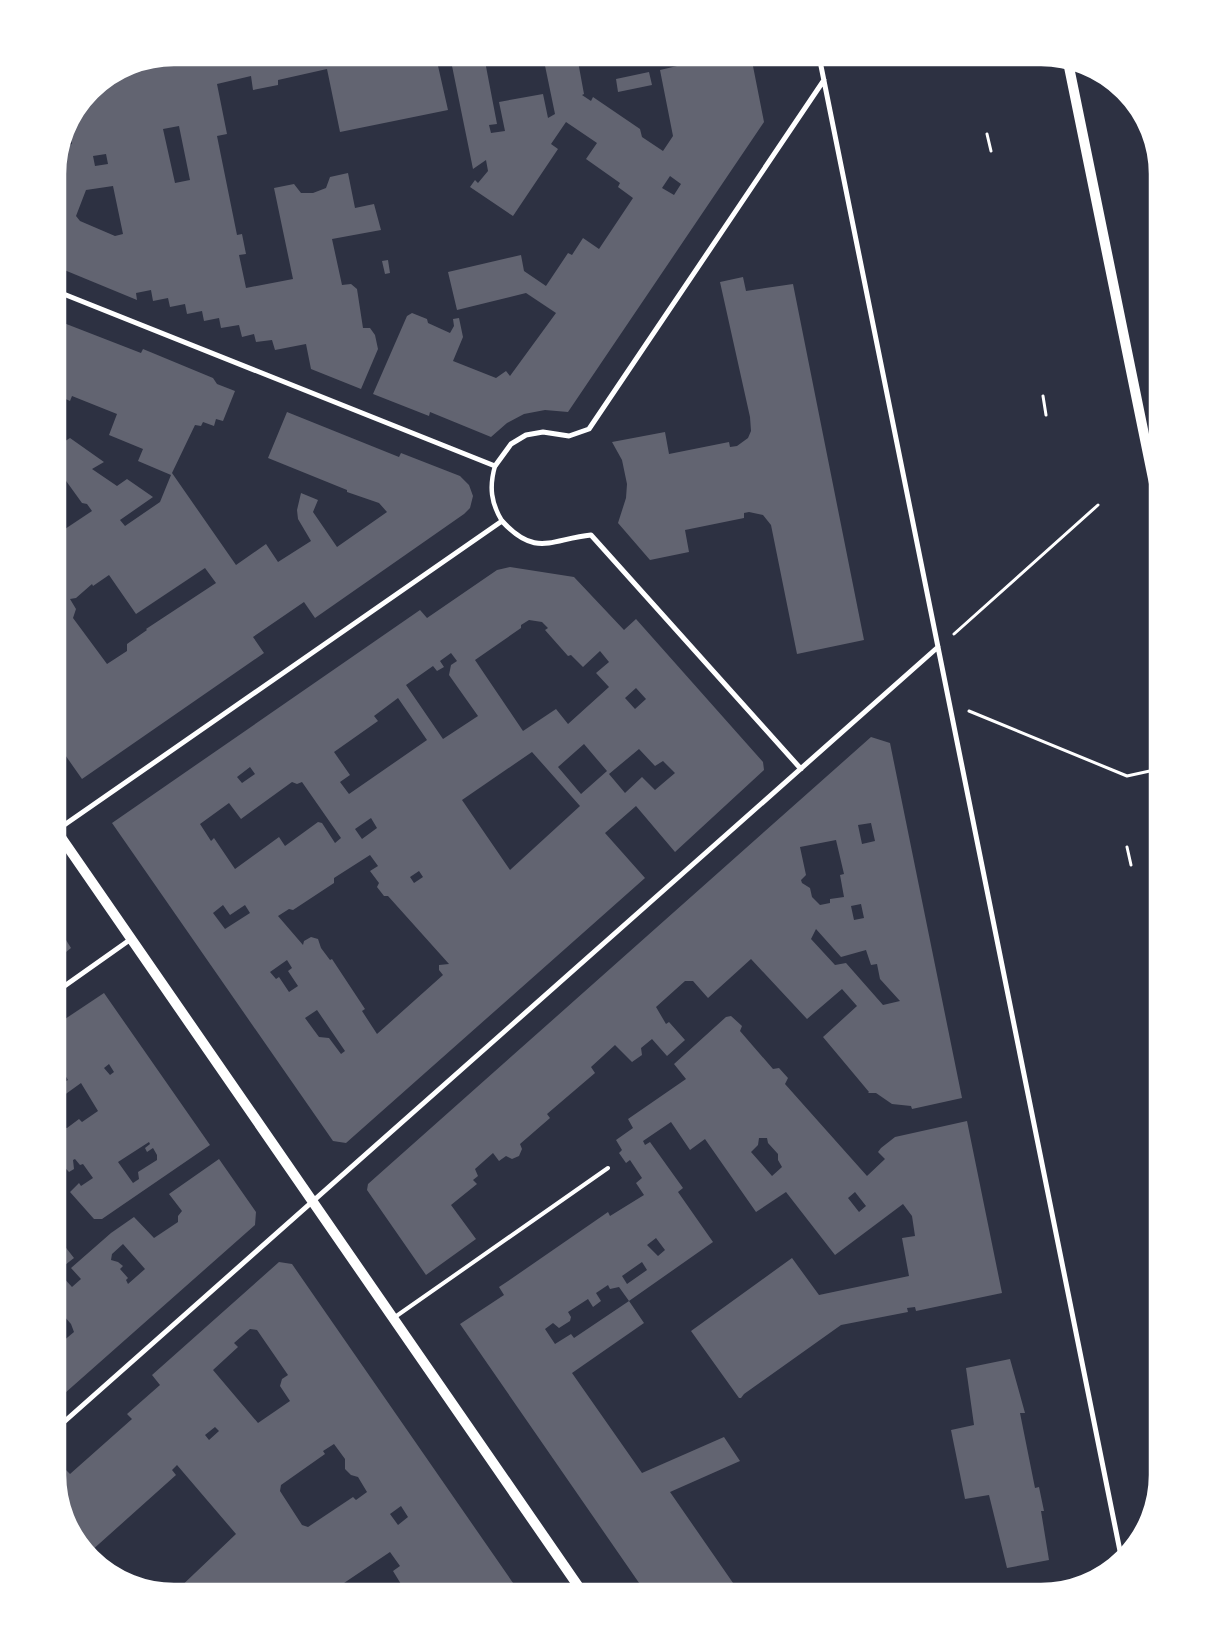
<svg xmlns="http://www.w3.org/2000/svg" width="1215" height="1649" font-family="Commissioner,sans-serif">
<style>
.building{fill:#626471;fill-rule:evenodd}
.lines{fill:none;stroke-linecap:round;stroke-linejoin:round}
.path{stroke:#fff;stroke-width:3}
.service{stroke:#fff;stroke-width:4}
.pedestrian{stroke:#fff;stroke-width:4.5}
.minor{stroke:#fff;stroke-width:5}
.secondary{stroke:#fff;stroke-width:10}
.rim{fill:none;stroke:#fff;stroke-width:2.5}
</style>
<rect width="100%" height="100%" fill="#2d3142"/>
<path class="building" d="M 173,56 L 436,57 L 448,110 L 340,132 L 327,69 L 278,80 L 278,85 L 253,90 L 251,76 L 217,84 L 227,134 L 217,136 L 237,235 L 242,234 L 246,254 L 239,255 L 246,288 L 293,279 L 274,188 L 294,184 L 301,193 L 313,193 L 326,188 L 330,177 L 348,173 L 355,208 L 374,204 L 381,230 L 332,239 L 342,285 L 351,284 L 357,289 L 363,328 L 370,328 L 375,335 L 378,349 L 361,389 L 311,369 L 306,344 L 275,350 L 272,340 L 256,342 L 254,334 L 242,337 L 239,325 L 221,328 L 219,318 L 204,321 L 202,311 L 187,314 L 185,304 L 170,307 L 168,298 L 153,301 L 151,290 L 136,293 L 137,300 L 57,267 L 57,166 L 62,147 L 72,144 L 68,122 L 96,86 L 129,65 ZM 179,126 L 190,180 L 175,183 L 163,129 ZM 106,154 L 108,164 L 95,166 L 93,156 ZM 113,186 L 123,234 L 115,236 L 80,221 L 76,216 L 86,190 Z
M 450,56 L 484,56 L 497,124 L 489,125 L 491,133 L 505,131 L 499,102 L 543,94 L 548,118 L 555,114 L 543,56 L 577,56 L 584,94 L 582,95 L 591,101 L 593,97 L 640,129 L 642,137 L 663,151 L 673,136 L 660,70 L 690,63 L 689,56 L 751,56 L 764,122 L 568,412 L 545,410 L 524,414 L 507,423 L 491,437 L 430,412 L 429,416 L 373,394 L 407,316 L 412,313 L 427,319 L 428,323 L 450,333 L 454,326 L 453,319 L 459,318 L 463,337 L 453,361 L 496,378 L 506,371 L 510,376 L 556,313 L 526,293 L 457,310 L 448,272 L 521,255 L 524,271 L 546,286 L 568,253 L 572,255 L 583,238 L 599,249 L 633,198 L 618,187 L 620,183 L 586,159 L 597,143 L 566,122 L 551,144 L 558,149 L 513,216 L 470,187 L 475,180 L 478,183 L 488,171 L 486,160 L 473,169 ZM 670,176 L 681,184 L 674,195 L 662,188 Z
M 649,72 L 652,85 L 618,92 L 616,79 Z
M 388,260 L 390,273 L 385,274 L 382,261 Z
M 743,277 L 746,291 L 793,284 L 864,640 L 797,654 L 771,525 L 763,515 L 749,512 L 744,513 L 744,518 L 685,530 L 689,552 L 650,560 L 618,523 L 626,498 L 627,484 L 622,460 L 612,442 L 665,432 L 669,454 L 729,442 L 730,447 L 737,446 L 748,438 L 751,431 L 750,417 L 720,282 Z
M 56,320 L 141,353 L 143,349 L 213,378 L 217,384 L 235,391 L 223,421 L 216,419 L 214,426 L 203,422 L 201,426 L 195,425 L 172,473 L 236,565 L 266,544 L 278,562 L 311,541 L 298,519 L 297,510 L 301,493 L 318,500 L 313,512 L 337,547 L 387,512 L 379,503 L 347,492 L 347,490 L 268,458 L 287,412 L 399,457 L 401,453 L 460,476 L 469,485 L 473,496 L 470,508 L 464,514 L 315,618 L 304,602 L 253,637 L 264,653 L 82,779 L 56,742 L 56,535 L 92,511 L 87,504 L 82,503 L 56,467 L 56,436 L 62,443 L 70,438 L 104,462 L 92,469 L 117,486 L 127,479 L 153,497 L 120,520 L 125,526 L 160,502 L 171,475 L 138,461 L 143,449 L 109,435 L 117,414 L 72,396 L 70,401 L 57,395 L 59,391 L 56,390 ZM 205,568 L 216,583 L 146,629 L 147,630 L 127,644 L 127,651 L 107,664 L 73,618 L 76,609 L 70,599 L 76,598 L 92,584 L 93,586 L 109,575 L 136,614 Z
M 510,567 L 574,577 L 624,630 L 636,619 L 763,762 L 764,770 L 675,852 L 636,806 L 605,833 L 645,878 L 346,1143 L 333,1141 L 112,823 L 420,610 L 427,618 L 497,570 ZM 529,620 L 542,622 L 548,628 L 545,630 L 568,656 L 571,655 L 583,667 L 600,651 L 609,662 L 596,673 L 609,687 L 568,724 L 556,709 L 523,731 L 475,660 L 521,628 L 521,625 ZM 451,653 L 457,661 L 451,665 L 449,675 L 478,716 L 443,739 L 406,685 L 433,666 L 437,671 L 444,667 L 440,661 ZM 636,688 L 646,699 L 635,709 L 625,698 ZM 398,698 L 427,740 L 349,794 L 340,782 L 350,775 L 334,752 L 378,721 L 374,716 ZM 584,744 L 607,771 L 581,794 L 558,767 ZM 639,749 L 655,766 L 663,761 L 675,773 L 655,790 L 642,777 L 625,793 L 609,774 ZM 532,752 L 580,806 L 510,870 L 462,800 ZM 250,767 L 255,774 L 242,783 L 237,777 ZM 292,782 L 297,784 L 302,782 L 341,838 L 335,843 L 322,823 L 318,822 L 285,846 L 279,837 L 235,869 L 214,838 L 211,841 L 200,824 L 229,803 L 241,819 ZM 371,818 L 377,828 L 362,839 L 355,829 ZM 370,855 L 378,866 L 370,871 L 379,883 L 377,887 L 384,896 L 388,896 L 449,964 L 439,965 L 439,970 L 443,975 L 377,1034 L 362,1011 L 365,1009 L 332,959 L 330,960 L 321,948 L 318,939 L 311,937 L 304,941 L 303,945 L 278,916 L 289,909 L 293,910 L 334,883 L 334,878 ZM 419,871 L 423,877 L 414,883 L 410,877 ZM 223,905 L 230,915 L 245,905 L 250,913 L 225,929 L 213,913 ZM 287,960 L 292,968 L 288,971 L 298,986 L 289,992 L 279,977 L 276,979 L 270,972 ZM 317,1010 L 345,1051 L 341,1054 L 329,1038 L 319,1037 L 305,1018 Z
M 871,737 L 890,743 L 962,1098 L 912,1109 L 911,1106 L 892,1104 L 876,1093 L 868,1093 L 869,1092 L 823,1037 L 857,1006 L 842,989 L 807,1019 L 751,959 L 708,998 L 693,981 L 685,981 L 656,1007 L 666,1024 L 669,1022 L 685,1040 L 667,1056 L 652,1039 L 641,1048 L 642,1055 L 632,1062 L 615,1045 L 591,1067 L 595,1073 L 547,1114 L 550,1118 L 520,1144 L 522,1149 L 519,1156 L 512,1159 L 506,1156 L 499,1161 L 493,1153 L 475,1169 L 478,1176 L 473,1180 L 477,1184 L 451,1205 L 476,1239 L 426,1275 L 367,1190 L 368,1184 ZM 871,823 L 875,841 L 862,844 L 858,825 ZM 836,840 L 844,874 L 840,875 L 844,897 L 830,899 L 830,903 L 820,905 L 812,897 L 810,888 L 802,883 L 801,880 L 806,875 L 800,847 ZM 861,904 L 864,918 L 854,920 L 851,906 ZM 816,929 L 841,957 L 866,950 L 871,965 L 877,964 L 880,979 L 900,1001 L 883,1005 L 846,963 L 835,965 L 811,939 Z
M 56,924 L 71,948 L 56,960 Z
M 104,993 L 210,1145 L 102,1219 L 94,1219 L 70,1192 L 79,1183 L 81,1186 L 93,1178 L 83,1164 L 80,1165 L 75,1159 L 73,1160 L 74,1169 L 69,1172 L 56,1158 L 56,1120 L 62,1127 L 67,1128 L 79,1119 L 82,1122 L 98,1111 L 81,1083 L 56,1101 L 56,1086 L 68,1080 L 60,1067 L 56,1067 L 56,1025 ZM 109,1064 L 114,1072 L 110,1075 L 104,1068 ZM 149,1142 L 150,1144 L 145,1148 L 147,1152 L 153,1148 L 157,1155 L 157,1160 L 138,1172 L 139,1179 L 133,1183 L 118,1162 Z
M 731,1016 L 742,1026 L 740,1031 L 773,1069 L 779,1068 L 788,1078 L 785,1084 L 867,1176 L 885,1159 L 878,1152 L 881,1148 L 895,1137 L 967,1121 L 1002,1293 L 916,1311 L 915,1307 L 907,1308 L 908,1312 L 841,1325 L 744,1394 L 741,1398 L 739,1398 L 691,1331 L 792,1258 L 819,1295 L 909,1276 L 902,1238 L 915,1236 L 912,1216 L 903,1204 L 835,1255 L 786,1192 L 756,1212 L 705,1139 L 690,1150 L 671,1122 L 643,1141 L 645,1145 L 650,1142 L 683,1188 L 678,1192 L 713,1242 L 629,1301 L 644,1323 L 572,1373 L 642,1473 L 724,1437 L 740,1461 L 670,1492 L 740,1593 L 646,1593 L 460,1324 L 504,1295 L 499,1287 L 511,1279 L 608,1212 L 610,1216 L 644,1195 L 636,1183 L 642,1178 L 630,1160 L 626,1163 L 619,1153 L 622,1150 L 616,1140 L 633,1128 L 628,1119 L 686,1079 L 674,1064 L 726,1017 ZM 759,1138 L 767,1138 L 768,1143 L 778,1154 L 778,1160 L 782,1167 L 772,1176 L 751,1152 L 758,1145 ZM 855,1192 L 866,1206 L 859,1212 L 848,1198 ZM 656,1238 L 665,1250 L 658,1256 L 647,1245 ZM 642,1262 L 647,1270 L 627,1284 L 622,1276 ZM 608,1285 L 610,1289 L 619,1287 L 629,1301 L 574,1338 L 571,1334 L 555,1344 L 545,1329 L 553,1323 L 559,1328 L 570,1321 L 571,1317 L 568,1312 L 588,1299 L 593,1307 L 601,1301 L 596,1293 Z
M 219,1159 L 256,1212 L 255,1225 L 56,1401 L 56,1335 L 62,1342 L 74,1332 L 71,1324 L 56,1307 L 56,1279 L 61,1275 L 72,1287 L 81,1279 L 71,1268 L 111,1233 L 134,1217 L 154,1238 L 178,1222 L 178,1216 L 182,1211 L 169,1194 ZM 123,1244 L 145,1269 L 128,1284 L 126,1280 L 128,1278 L 120,1269 L 123,1266 L 118,1262 L 111,1260 L 112,1254 Z
M 56,1235 L 74,1258 L 56,1272 Z
M 279,1262 L 292,1264 L 520,1593 L 418,1593 L 412,1584 L 404,1589 L 393,1571 L 400,1566 L 390,1552 L 344,1583 L 350,1593 L 174,1593 L 236,1534 L 177,1465 L 172,1470 L 176,1475 L 90,1552 L 72,1534 L 57,1477 L 66,1470 L 70,1474 L 132,1419 L 127,1414 L 160,1385 L 152,1375 ZM 250,1329 L 257,1330 L 288,1375 L 282,1379 L 280,1386 L 290,1401 L 258,1423 L 213,1370 L 238,1347 L 234,1343 ZM 215,1427 L 219,1431 L 209,1440 L 205,1435 ZM 334,1444 L 345,1459 L 345,1469 L 351,1475 L 358,1477 L 367,1492 L 356,1500 L 353,1497 L 308,1527 L 302,1525 L 280,1491 L 281,1485 L 325,1454 L 323,1451 ZM 401,1506 L 408,1517 L 398,1525 L 390,1514 Z
M 1010,1359 L 1025,1413 L 1020,1413 L 1035,1488 L 1039,1487 L 1044,1511 L 1041,1511 L 1049,1560 L 1007,1568 L 989,1495 L 965,1499 L 951,1430 L 974,1425 L 966,1368 Z"/>
<g class="lines">
<path class="path" d="M 987,134 L 991,151
M 1043,396 L 1046,415
M 954,634 L 1098,505
M 969,711 L 1127,776 L 1159,769
M 1127,847 L 1131,865"/>
<path class="service" d="M 395,1317 L 608,1168"/>
<path class="pedestrian" d="M 495,466 C 489,487 491,503 502,521"/>
<path class="minor" d="M 819,56 L 1121,1556
M 56,291 L 495,466 L 511,444 L 526,435 L 543,432 L 569,436 L 589,429 L 824,80
M 57,830 L 502,521 C 536,558 551,539 591,535 L 801,769
M 56,992 L 131,939
M 56,1429 L 938,647"/>
<path class="secondary" d="M 1068,62 L 1159,508
M 56,830 L 583,1593"/>
</g>
<path d="M0 0H1215V1649H0ZM174 65H1041A109 109 0 0 1 1150 174V1475A109 109 0 0 1 1041 1584H174A109 109 0 0 1 65 1475V174A109 109 0 0 1 174 65Z" fill="#fff" fill-rule="evenodd"/>
<path class="rim" d="M174 65H1041A109 109 0 0 1 1150 174V1475A109 109 0 0 1 1041 1584H174A109 109 0 0 1 65 1475V174A109 109 0 0 1 174 65Z"/>
</svg>
